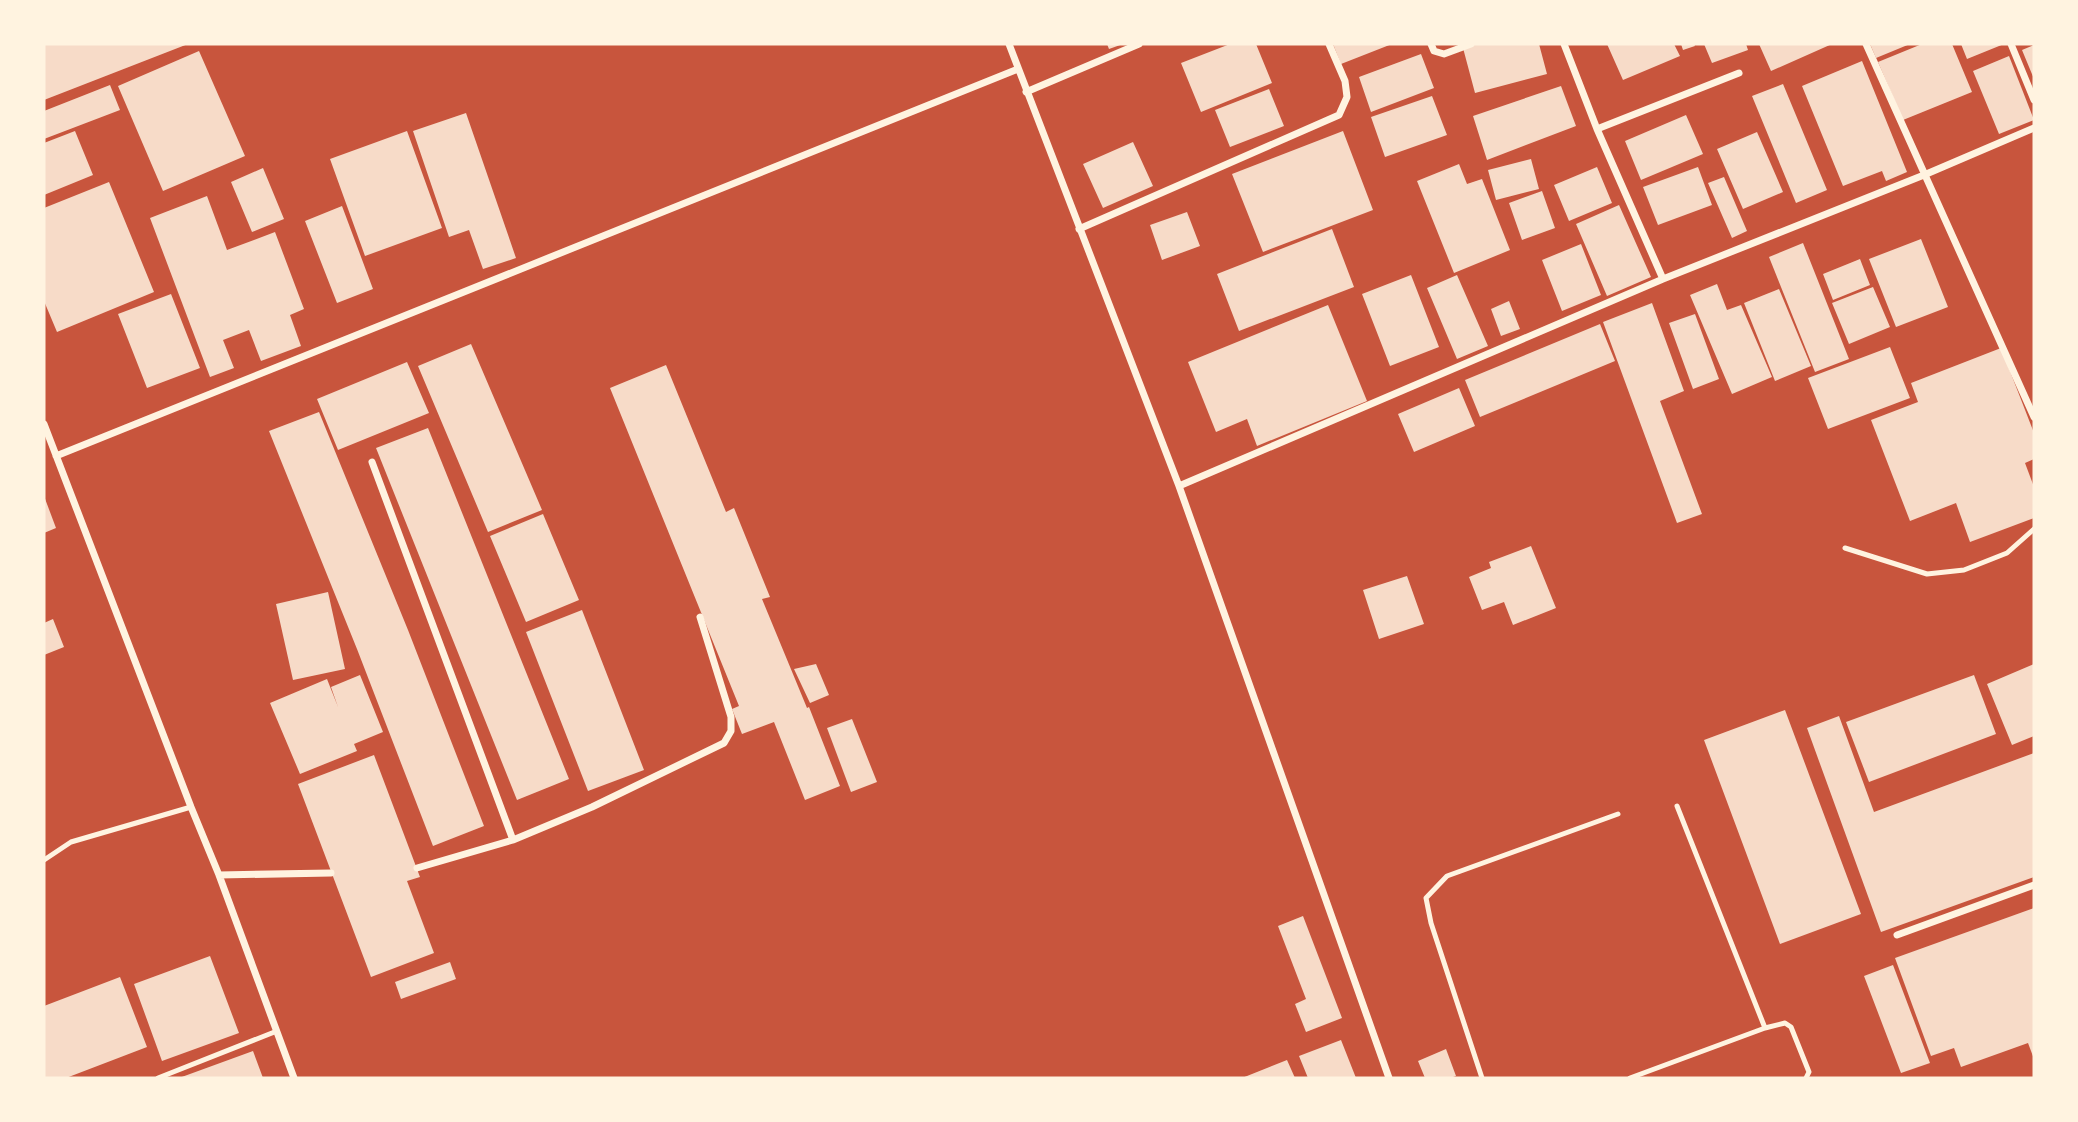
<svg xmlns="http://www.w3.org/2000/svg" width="2078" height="1122" font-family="'DM Sans',sans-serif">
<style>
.building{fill:#f7dbc8}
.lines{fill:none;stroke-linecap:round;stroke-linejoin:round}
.service{stroke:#fff3e0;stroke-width:5}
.minor{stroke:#fff3e0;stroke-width:7}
</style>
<rect width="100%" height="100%" fill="#c8553d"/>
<path class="building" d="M 44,44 L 188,44 L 44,100 Z
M 1107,44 L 1123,44 L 1109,49 Z
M 1230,44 L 1256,44 L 1272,83 L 1201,112 L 1181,63 Z
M 1333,44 L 1392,44 L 1341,64 Z
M 1478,44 L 1539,44 L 1547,74 L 1475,93 L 1463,48 Z
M 1607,44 L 1674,44 L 1680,56 L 1623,80 Z
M 1681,44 L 1694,44 L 1695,46 L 1683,50 Z
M 1704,44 L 1746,44 L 1748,50 L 1712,63 Z
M 1759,44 L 1832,44 L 1771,71 Z
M 1870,44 L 1910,44 L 1876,58 Z
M 1922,44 L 1952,44 L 1972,92 L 1903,120 L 1878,62 Z
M 1961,44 L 2004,44 L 1967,59 Z
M 2034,45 L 2034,79 L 2022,50 Z
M 199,51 L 245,156 L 163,191 L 118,86 Z
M 1421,54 L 1434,88 L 1371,112 L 1359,77 Z
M 2009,56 L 2034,120 L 1999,134 L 1973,71 Z
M 1862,61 L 1907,172 L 1886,181 L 1882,171 L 1843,186 L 1802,86 Z
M 1783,84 L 1827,190 L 1796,203 L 1752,96 Z
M 110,85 L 120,110 L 44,139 L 44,111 Z
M 1561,86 L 1576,126 L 1487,160 L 1473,116 Z
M 1269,89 L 1284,126 L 1230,147 L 1215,110 Z
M 1432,96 L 1447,135 L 1385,157 L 1371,117 Z
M 466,113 L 516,258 L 483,269 L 469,230 L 449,237 L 413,131 Z
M 1686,115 L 1703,154 L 1641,180 L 1625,141 Z
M 75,131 L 93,175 L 44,195 L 44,143 Z
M 407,131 L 442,228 L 365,256 L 330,159 Z
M 1343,131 L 1373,210 L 1263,252 L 1232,174 Z
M 1757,132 L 1783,192 L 1743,209 L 1717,149 Z
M 1133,142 L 1153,186 L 1103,208 L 1083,164 Z
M 1531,159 L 1539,189 L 1496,200 L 1488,170 Z
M 1459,164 L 1467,184 L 1482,179 L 1510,250 L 1454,273 L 1417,181 Z
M 1597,167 L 1612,203 L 1569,221 L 1554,185 Z
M 1698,167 L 1712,205 L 1658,225 L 1643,187 Z
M 263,168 L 284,219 L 252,232 L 231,182 Z
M 1724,177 L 1747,231 L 1732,238 L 1708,183 Z
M 109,182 L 154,292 L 57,332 L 44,301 L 44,208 Z
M 1542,191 L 1555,228 L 1522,240 L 1509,203 Z
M 207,196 L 227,250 L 275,232 L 304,309 L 290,315 L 301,346 L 261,361 L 249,330 L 223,340 L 234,368 L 210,377 L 150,218 Z
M 1619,205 L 1651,277 L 1607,296 L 1576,224 Z
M 342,206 L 373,289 L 337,303 L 305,221 Z
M 1187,212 L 1200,246 L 1162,260 L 1150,225 Z
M 1332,229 L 1354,287 L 1239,331 L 1217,274 Z
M 1921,239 L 1948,307 L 1896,327 L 1869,259 Z
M 1803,243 L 1849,359 L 1815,372 L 1769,257 Z
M 1581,244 L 1601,295 L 1562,311 L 1542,260 Z
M 1860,259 L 1870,285 L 1833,300 L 1823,274 Z
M 1411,275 L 1439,347 L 1390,366 L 1362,294 Z
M 1457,275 L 1488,346 L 1457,359 L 1427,288 Z
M 1717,284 L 1727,310 L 1741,305 L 1772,377 L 1732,394 L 1690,295 Z
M 1873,287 L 1890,327 L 1849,344 L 1832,303 Z
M 1779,289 L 1811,366 L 1775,381 L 1744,303 Z
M 171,294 L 200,368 L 147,388 L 118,314 Z
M 1509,301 L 1520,329 L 1501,336 L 1491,309 Z
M 1652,303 L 1684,391 L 1660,401 L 1702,514 L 1677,523 L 1603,322 Z
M 1328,305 L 1367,401 L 1257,446 L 1247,419 L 1216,432 L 1188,362 Z
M 1695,314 L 1719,379 L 1693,389 L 1669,323 Z
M 1600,324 L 1615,361 L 1480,417 L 1465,380 Z
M 471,344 L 542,510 L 488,532 L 418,366 Z
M 1890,347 L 1910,398 L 1828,429 L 1808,378 Z
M 2001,348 L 2034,433 L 2034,459 L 2025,463 L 2034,487 L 2034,518 L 1970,542 L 1956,503 L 1910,521 L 1871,420 L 1918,402 L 1911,383 Z
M 407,362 L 429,413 L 338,450 L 317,399 Z
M 666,365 L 726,512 L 734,508 L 770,597 L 762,599 L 807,708 L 809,707 L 840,786 L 805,800 L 774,722 L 742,734 L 732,709 L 739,706 L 610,388 Z
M 1459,388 L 1475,426 L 1414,452 L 1398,414 Z
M 319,412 L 408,630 L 484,826 L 433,846 L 357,649 L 269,431 Z
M 428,428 L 569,779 L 517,800 L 376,448 Z
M 44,496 L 56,528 L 44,533 Z
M 543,514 L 579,600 L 526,622 L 490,536 Z
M 1531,546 L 1556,608 L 1513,625 L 1504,602 L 1482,610 L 1469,577 L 1491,568 L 1489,562 Z
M 1407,576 L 1424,624 L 1379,639 L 1363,590 Z
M 328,592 L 345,669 L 293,680 L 276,604 Z
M 582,610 L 644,770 L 588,791 L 526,632 Z
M 53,619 L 64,647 L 44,655 L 44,623 Z
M 816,664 L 829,695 L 810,703 L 794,669 Z
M 2034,664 L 2034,736 L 2012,745 L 1987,684 Z
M 360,675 L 383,732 L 354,744 L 357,751 L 300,774 L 270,703 L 327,679 L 338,707 L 331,687 Z
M 1974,675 L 1996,734 L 1869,782 L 1846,722 Z
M 1785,710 L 1861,914 L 1780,944 L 1704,740 Z
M 1839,716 L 1874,812 L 2034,753 L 2034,877 L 1881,932 L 1807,728 Z
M 852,719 L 877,782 L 851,792 L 827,728 Z
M 374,755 L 420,877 L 407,881 L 434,953 L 371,977 L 298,784 Z
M 2034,908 L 2034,1059 L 2028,1043 L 1961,1067 L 1954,1048 L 1931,1056 L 1895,958 Z
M 1303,916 L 1342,1018 L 1306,1032 L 1295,1004 L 1306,999 L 1278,926 Z
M 210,956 L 239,1033 L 162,1061 L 134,984 Z
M 450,962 L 456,979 L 401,999 L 395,982 Z
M 1893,965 L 1930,1063 L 1901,1073 L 1864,976 Z
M 120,977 L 147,1047 L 66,1078 L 44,1078 L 44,1006 Z
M 1341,1040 L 1356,1078 L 1308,1078 L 1299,1056 Z
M 1446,1049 L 1456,1076 L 1450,1078 L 1425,1078 L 1418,1061 Z
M 253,1051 L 263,1078 L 179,1078 Z
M 1287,1060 L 1295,1078 L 1242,1078 Z"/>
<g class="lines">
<path class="service" d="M 1845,548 L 1927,574 L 1964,570 L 2007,553 L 2034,529
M 1677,806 L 1765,1028
M 44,860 L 71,842 L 191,807
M 158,1078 L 277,1031
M 1482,1078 L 1431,923 L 1426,898 L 1447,876 L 1618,814
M 1630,1078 L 1765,1028 L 1785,1023 L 1791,1027 L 1809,1072 L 1806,1078"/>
<path class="minor" d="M 1009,44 L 1179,486 L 1389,1078
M 1431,44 L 1434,51 L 1444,54 L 1471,44
M 1564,44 L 1597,129 L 1663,279
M 1866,44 L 2034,417
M 2011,44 L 2034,100
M 1026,92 L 1139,44
M 1597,129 L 1739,73
M 1079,229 L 1339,115 L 1347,97 L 1345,81 L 1329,44
M 44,424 L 191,807 L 219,875 L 294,1078
M 56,456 L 1018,69
M 372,462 L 513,840
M 1179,486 L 1663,279 L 1924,175 L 2034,128
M 417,868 L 513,840 L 592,807 L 724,743 L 731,731 L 731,717 L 700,617
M 219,875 L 331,873
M 1897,935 L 2034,885"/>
</g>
<rect width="2078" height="1122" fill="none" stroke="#fff3e0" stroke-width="91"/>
</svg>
